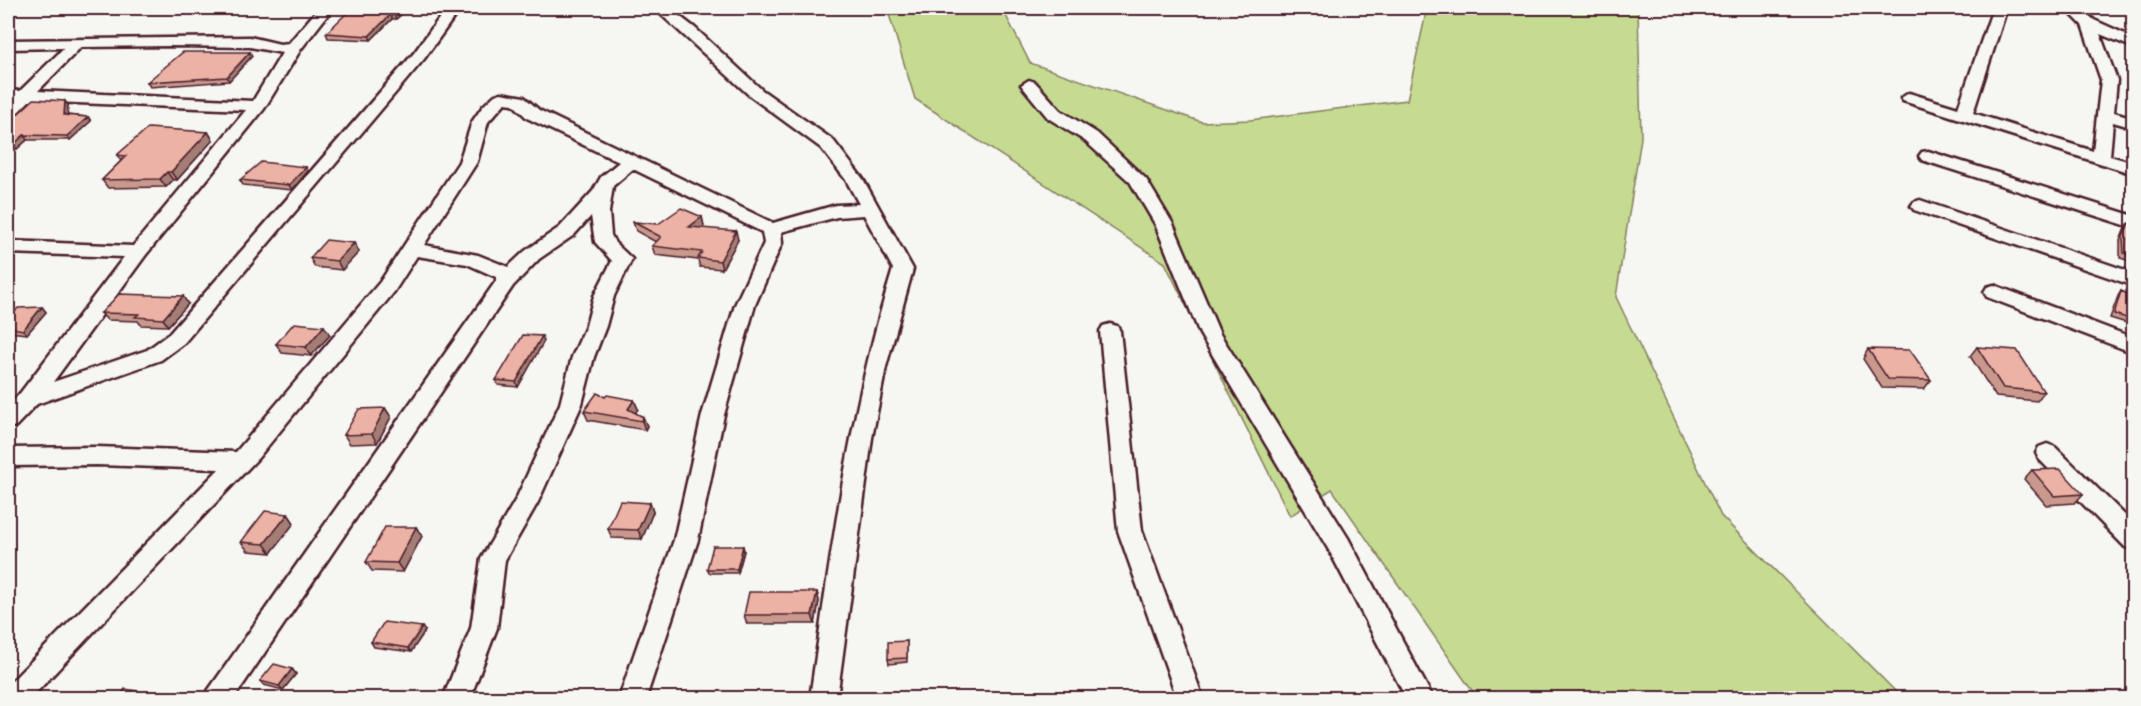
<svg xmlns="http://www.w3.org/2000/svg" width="2141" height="706" font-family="'Comic Neue',sans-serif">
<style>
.green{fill:#c4db91;stroke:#877d5e;stroke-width:1.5}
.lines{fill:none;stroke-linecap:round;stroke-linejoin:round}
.minor-casing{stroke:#4a1f2b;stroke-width:5}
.minor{fill:#f6f6f2;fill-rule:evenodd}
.wall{fill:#ca998e;stroke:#4a1f2b;stroke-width:1.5}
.shaded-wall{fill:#a47d74;stroke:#4a1f2b;stroke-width:1.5}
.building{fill:#ebb2a5;stroke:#4a1f2b;stroke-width:1.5}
</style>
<rect width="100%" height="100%" fill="#f6f6f2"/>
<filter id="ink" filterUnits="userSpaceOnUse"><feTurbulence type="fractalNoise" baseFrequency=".0167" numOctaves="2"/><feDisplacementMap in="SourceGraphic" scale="12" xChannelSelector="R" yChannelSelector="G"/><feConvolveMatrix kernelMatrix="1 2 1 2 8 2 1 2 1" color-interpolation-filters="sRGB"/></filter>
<g filter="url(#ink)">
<path class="green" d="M 887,8 L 1002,8 L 1030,63 L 1202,122 L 1250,120 L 1407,100 L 1427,8 L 1638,8 L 1641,138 L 1616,297 L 1721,516 L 1902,698 L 1477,698 L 1332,489 L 1290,516 L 1165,263 L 915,99 Z"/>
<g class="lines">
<defs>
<path id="minor" d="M 319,8 L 333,8 L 301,49 L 264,109 L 145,256 L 53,382 L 147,350 L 170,333 L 414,53 L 443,13 L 442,8 L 456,8 L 457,13 L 424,59 L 184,343 L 161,360 L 37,404 L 16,426 L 8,428 L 8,407 L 21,392 L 124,257 L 8,253 L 8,241 L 133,246 L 246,110 L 29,101 L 14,116 L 8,117 L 8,103 L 11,100 L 8,100 L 8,90 L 20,91 L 64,48 L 8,49 L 8,40 L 250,37 L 280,44 L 289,43 ZM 170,46 L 250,47 L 282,53 L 253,101 L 38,91 L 81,47 Z
M 654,8 L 669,8 L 695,28 L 762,90 L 833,140 L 863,179 L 913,269 L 886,367 L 872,438 L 837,698 L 810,698 C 831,552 849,411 893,269 L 864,215 L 837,217 L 781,232 L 782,243 L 755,305 L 724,415 L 698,540 L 646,698 L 619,698 L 674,540 L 702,415 L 735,305 L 764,243 L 762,232 L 633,169 L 613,186 L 609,212 L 611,235 L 615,243 L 632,259 L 614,296 L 606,326 L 594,357 L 582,404 L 538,502 L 505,560 L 497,628 L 470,698 L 443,698 L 471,628 L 481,559 L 516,499 L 560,404 L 572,357 L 586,326 L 594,296 L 612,261 L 595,242 L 591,216 L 574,235 L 539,259 L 513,286 L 234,698 L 203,698 L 496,281 L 496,277 L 467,264 L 417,256 L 394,292 L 258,458 L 31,698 L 8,698 L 8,685 L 219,469 L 97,465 L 8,466 L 8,448 L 97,447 L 236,452 L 380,282 L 459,162 L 472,122 L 483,106 L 495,95 L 501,93 L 524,97 L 539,110 L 773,223 L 836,205 L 859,204 L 846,180 L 821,148 L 750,96 ZM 505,103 L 513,104 L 527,118 L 619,162 L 601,177 L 593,191 L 560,227 L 525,251 L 508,267 L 478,255 L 424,245 L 477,162 L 488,122 Z
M 1993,8 L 2007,8 L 1973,113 L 2093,151 L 2101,80 L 2082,25 L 2065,8 L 2080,8 L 2094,20 L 2134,38 L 2134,48 L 2100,34 L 2117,80 L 2114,112 L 2134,118 L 2134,128 L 2113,122 L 2110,156 L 2134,163 L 2134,174 L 1903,101 L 1901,98 L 1909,93 L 1958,108 Z
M 1029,80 L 1035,82 L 1060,110 L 1097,133 L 1146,179 L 1173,224 L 1220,334 L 1348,538 L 1433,698 L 1406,698 L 1330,552 L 1200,334 L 1155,224 L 1130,182 L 1085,141 L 1048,118 L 1021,85 Z
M 1928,151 L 2134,216 L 2134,228 L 1922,160 L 1919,156 L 1922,152 Z
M 1920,200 L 2134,273 L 2134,286 L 1914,210 L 1911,206 L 1914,202 Z
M 1994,285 L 2134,338 L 2134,353 L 1987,297 L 1984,292 L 1987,287 Z
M 1110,324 L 1117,326 L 1120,331 L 1142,531 L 1203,698 L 1177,698 L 1118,531 L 1100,331 L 1103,326 Z
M 2047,444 L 2055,447 L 2134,524 L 2134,550 L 2125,547 L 2039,459 L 2036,453 L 2039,447 Z"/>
</defs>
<use href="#minor" class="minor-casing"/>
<use href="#minor" class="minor"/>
</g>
<path class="wall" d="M 409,8 L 396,19 L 392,19 L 371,40 L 328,38 L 326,33 Z
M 250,52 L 252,56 L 229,81 L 150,87 L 147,82 Z
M 68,105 L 67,115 L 88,117 L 91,121 L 70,140 L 27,140 L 17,149 L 8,149 L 8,123 Z
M 208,132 L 213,140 L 177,180 L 173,180 L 166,187 L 108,188 L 102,180 L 121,161 L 117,155 Z
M 306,167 L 308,171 L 292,190 L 243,185 L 240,180 Z
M 702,217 L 704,226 L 701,228 L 738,240 L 722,269 L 700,267 L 698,260 L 655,255 L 652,246 L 656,242 L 636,231 L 633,222 L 658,224 Z
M 2129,223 L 2133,225 L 2133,262 L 2120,258 L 2120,241 L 2125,228 Z
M 354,243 L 359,252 L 342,270 L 315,267 L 310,258 Z
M 2121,291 L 2133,319 L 2130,324 L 2110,318 L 2118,296 Z
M 188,304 L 168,326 L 141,325 L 138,321 L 107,320 L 101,313 Z
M 42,307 L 46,312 L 27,334 L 8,332 L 8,320 Z
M 330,335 L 311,356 L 282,353 L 276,344 Z
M 544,341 L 518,387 L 498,385 L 496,380 Z
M 1977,347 L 2044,392 L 2037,401 L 1996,397 L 1970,356 Z
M 1868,349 L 1931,380 L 1924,389 L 1882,388 L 1863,359 Z
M 605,397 L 634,400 L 638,409 L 635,413 L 643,417 L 647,426 L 645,430 L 588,420 L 584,411 Z
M 385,408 L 391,417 L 377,443 L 350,444 L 344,435 Z
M 2032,470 L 2083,494 L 2075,503 L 2046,505 L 2024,479 Z
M 650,503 L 653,512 L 642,539 L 612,538 L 608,529 Z
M 288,514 L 294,523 L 271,553 L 248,551 L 241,542 Z
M 416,527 L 422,536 L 403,572 L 372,571 L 366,562 Z
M 743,546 L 744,551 L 738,573 L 709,573 L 707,569 Z
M 817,592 L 819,601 L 815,624 L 747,624 L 744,615 Z
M 425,631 L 411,652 L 374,647 L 371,642 Z
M 907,641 L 907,662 L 889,664 L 888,659 Z
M 292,669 L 296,674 L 283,690 L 264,685 L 260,681 Z"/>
<path class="shaded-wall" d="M 402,8 L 409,8 L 396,19 L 394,15 Z
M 391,14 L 392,19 L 371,40 L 369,36 Z
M 250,52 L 252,56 L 229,81 L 227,77 Z
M 65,101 L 68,105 L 67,119 L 64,115 Z
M 88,117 L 91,121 L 70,140 L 67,136 Z
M 208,132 L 213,140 L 177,180 L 171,172 Z
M 24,135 L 27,140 L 17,149 L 13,145 Z
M 306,167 L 308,171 L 292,190 L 289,185 Z
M 167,172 L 173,180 L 166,187 L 160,179 Z
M 702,217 L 704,226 L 692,236 L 689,227 Z
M 736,231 L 738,240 L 722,269 L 720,261 Z
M 354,243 L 359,252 L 342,270 L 337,261 Z
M 183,296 L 188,304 L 168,326 L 163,319 Z
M 42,307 L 46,312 L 27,334 L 23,330 Z
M 324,326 L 330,335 L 311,356 L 306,347 Z
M 542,336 L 544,341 L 518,387 L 516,382 Z
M 634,400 L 638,409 L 632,418 L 628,409 Z
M 385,408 L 391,417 L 377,443 L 372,434 Z
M 643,417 L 647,426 L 645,430 L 642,421 Z
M 650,503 L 653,512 L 642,539 L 638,530 Z
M 288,514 L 294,523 L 271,553 L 264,544 Z
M 416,527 L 422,536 L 403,572 L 397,563 Z
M 743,546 L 744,551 L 738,573 L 737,569 Z
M 817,592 L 819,601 L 815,624 L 812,615 Z
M 422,627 L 425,631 L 411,652 L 408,648 Z
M 292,669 L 296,674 L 283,690 L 279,686 Z
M 154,694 L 159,698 L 158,699 L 151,699 Z"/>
<path class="building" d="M 352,8 L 402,8 L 394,15 L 391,14 L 369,36 L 326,33 Z
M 183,52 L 250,52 L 227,77 L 147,82 Z
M 34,99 L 65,101 L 64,115 L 88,117 L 67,136 L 24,135 L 13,145 L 8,145 L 8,123 Z
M 148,128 L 208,132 L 171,172 L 167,172 L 160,179 L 102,180 L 126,156 L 117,155 Z
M 261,162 L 306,167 L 289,185 L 240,180 Z
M 681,208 L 702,217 L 689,227 L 736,231 L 720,261 L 698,258 L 702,252 L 652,246 L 661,237 L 633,222 L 658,224 Z
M 2129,223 L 2133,225 L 2133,257 L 2124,253 L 2123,237 Z
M 326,240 L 354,243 L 337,261 L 310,258 Z
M 2121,291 L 2133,296 L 2133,320 L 2114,314 Z
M 119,294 L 183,296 L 163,319 L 135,317 L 139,314 L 101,313 Z
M 42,307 L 23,330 L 8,327 L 8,320 L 18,308 Z
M 294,323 L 324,326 L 306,347 L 276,344 Z
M 523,335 L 542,336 L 516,382 L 496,380 Z
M 1977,347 L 2017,350 L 2044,392 L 2003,388 Z
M 1868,349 L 1910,350 L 1931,380 L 1888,379 Z
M 597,393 L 605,397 L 607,395 L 634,400 L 628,409 L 643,417 L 642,421 L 584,411 Z
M 385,408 L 372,434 L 344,435 L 359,409 Z
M 2060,469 L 2083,494 L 2054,496 L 2032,470 Z
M 620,501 L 650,503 L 638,530 L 608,529 Z
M 265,511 L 288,514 L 264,544 L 241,542 Z
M 385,527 L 416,527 L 397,563 L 366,562 Z
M 713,546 L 743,546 L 737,569 L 707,569 Z
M 749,592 L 817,592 L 812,615 L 744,615 Z
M 384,622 L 422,627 L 408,648 L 371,642 Z
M 907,641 L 907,658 L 888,659 L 888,642 Z
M 274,664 L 292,669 L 279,686 L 260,681 Z
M 125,689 L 154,694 L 151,699 L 118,699 Z"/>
</g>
<rect width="2141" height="706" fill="none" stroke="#f6f6f2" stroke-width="30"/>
<rect x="15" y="15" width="2111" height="676" fill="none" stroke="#4a1f2b" stroke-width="2" filter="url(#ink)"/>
</svg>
